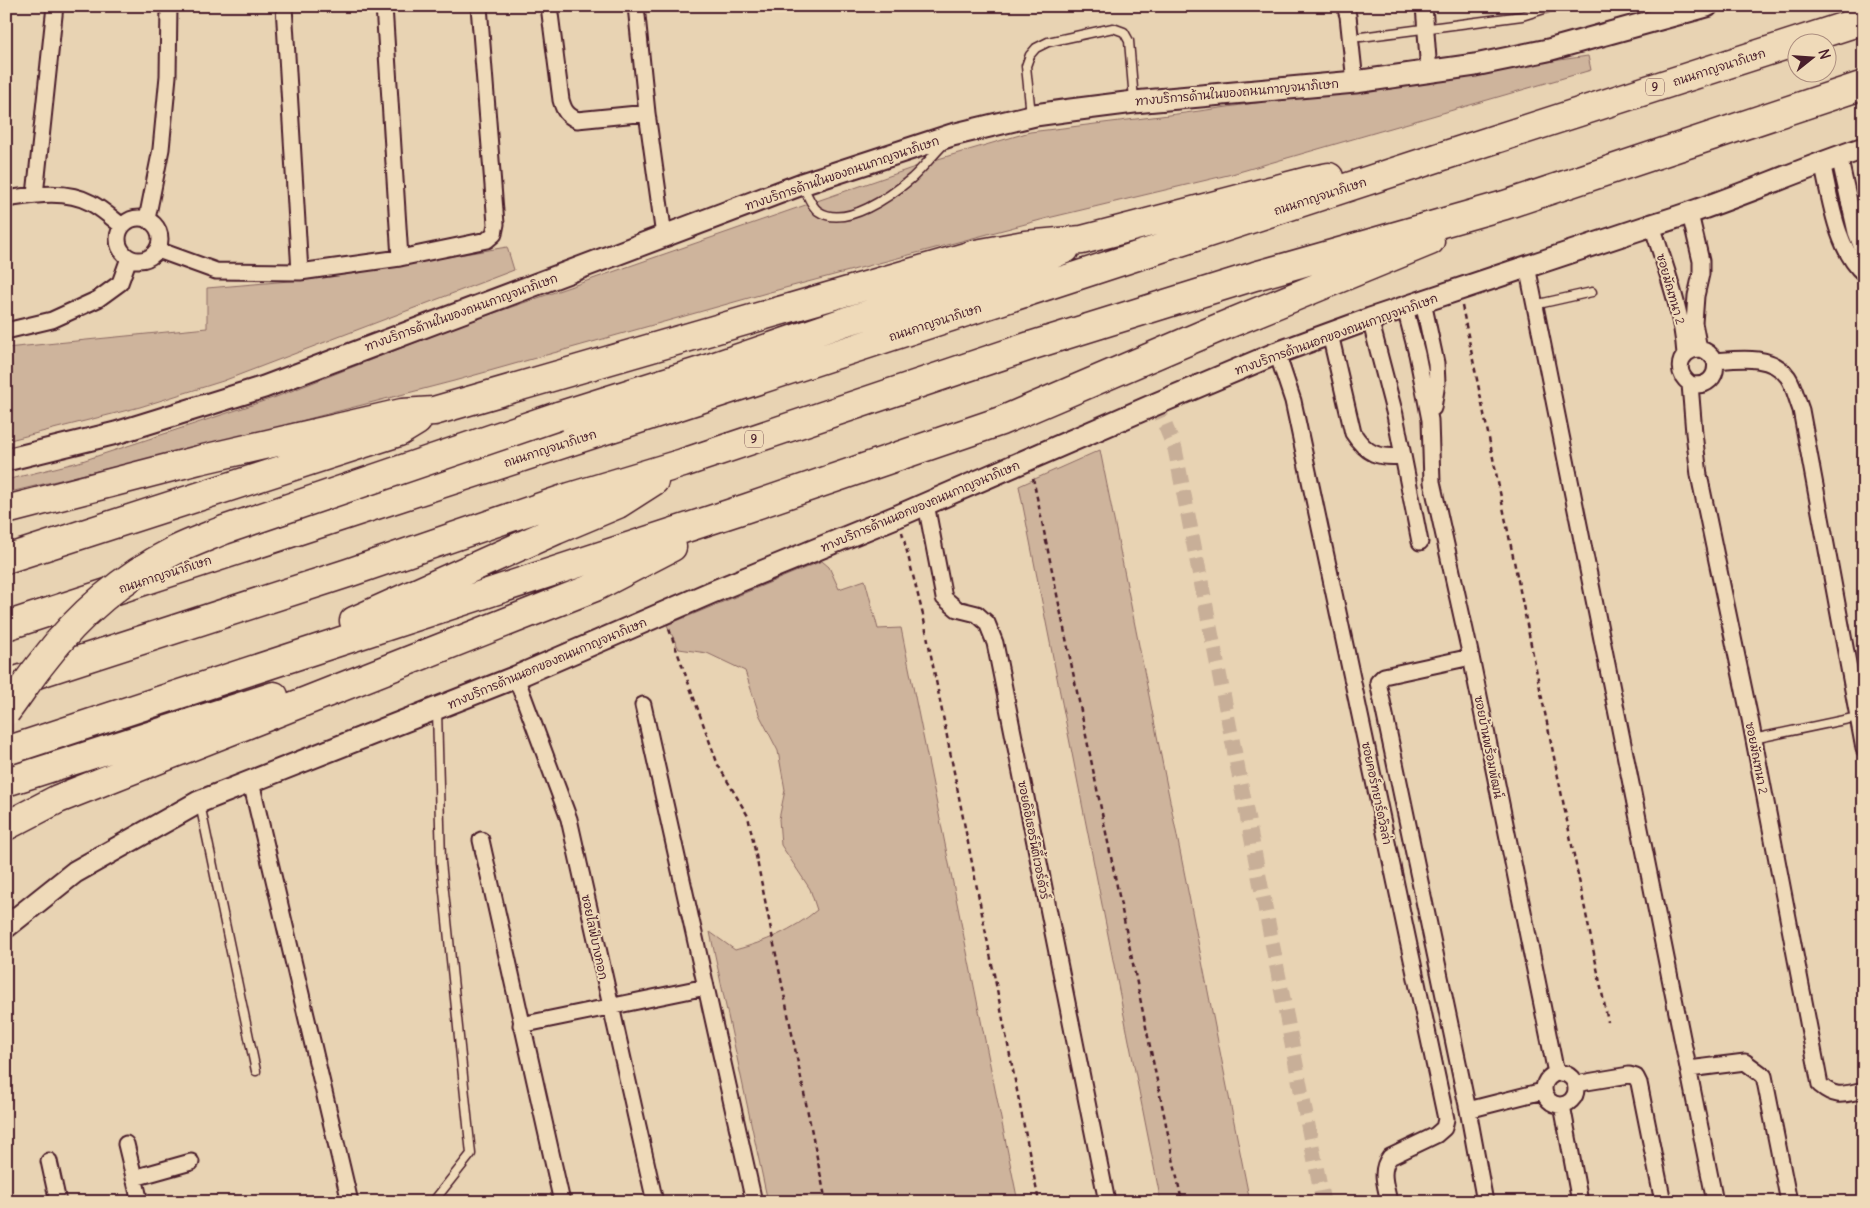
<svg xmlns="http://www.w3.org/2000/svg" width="1870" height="1208" font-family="Delius,'Playpen Sans Thai',sans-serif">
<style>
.green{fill:#ceb49c;stroke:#8c6a64}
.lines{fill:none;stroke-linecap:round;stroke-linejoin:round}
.minor-tunnel{stroke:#c8af98;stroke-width:15;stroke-dasharray:15 8;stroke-linecap:butt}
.service-casing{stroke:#4a1f2b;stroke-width:11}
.minor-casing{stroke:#4a1f2b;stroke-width:19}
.secondary-casing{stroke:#4a1f2b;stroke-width:25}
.motorway-casing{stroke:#4a1f2b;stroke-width:31}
.path{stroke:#4a1f2b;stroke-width:2.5;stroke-dasharray:5 4;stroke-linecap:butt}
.service{stroke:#efdab9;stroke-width:8}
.minor{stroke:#efdab9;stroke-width:15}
.secondary{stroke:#efdab9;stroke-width:21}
.motorway{stroke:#efdab9;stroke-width:28}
.motorway-bridge-casing{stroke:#4a1f2b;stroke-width:31;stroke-linecap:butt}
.motorway-bridge{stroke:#efdab9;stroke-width:28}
.labels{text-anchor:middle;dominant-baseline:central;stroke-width:4;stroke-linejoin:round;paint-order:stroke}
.shield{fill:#efdab9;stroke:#7c5756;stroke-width:1}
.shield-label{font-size:11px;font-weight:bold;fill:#4a1f2b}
.street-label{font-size:12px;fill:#4a1f2b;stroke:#efdab9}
</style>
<rect width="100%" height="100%" fill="#e8d3b3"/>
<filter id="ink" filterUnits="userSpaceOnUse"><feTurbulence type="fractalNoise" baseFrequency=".02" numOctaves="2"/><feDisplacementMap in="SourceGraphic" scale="10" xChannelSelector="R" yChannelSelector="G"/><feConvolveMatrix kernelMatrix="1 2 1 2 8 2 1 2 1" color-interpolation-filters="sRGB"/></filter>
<g filter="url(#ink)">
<path class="green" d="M 1588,56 L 1591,70 L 1232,174 L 1048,218 L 770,292 L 454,381 L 243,436 L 6,493 L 6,480 L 79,462 L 276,397 L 460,325 L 938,159 L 1030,132 L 1185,113 Z
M 507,247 L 514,270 L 223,381 L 140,407 L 6,441 L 6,348 L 207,328 L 207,288 L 313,279 Z
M 1100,450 L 1250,1202 L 1161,1202 L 1019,486 Z
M 822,561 L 829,567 L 839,589 L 865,580 L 878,629 L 901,628 L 1018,1202 L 768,1202 L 710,932 L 735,950 C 765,942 793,930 817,910 L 810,889 L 781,845 L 779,819 L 785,790 L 778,751 L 759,714 L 745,671 L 707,653 L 679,649 L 667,625 Z"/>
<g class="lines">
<path class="minor-tunnel" d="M 1156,404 L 1175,449 L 1323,1202"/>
<defs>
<path id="service" d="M 1361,37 L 1522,16 L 1554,6
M 1031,115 L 1026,66 L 1030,55 L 1036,48 L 1048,42 L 1113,28 L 1124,32 L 1129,41 L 1134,100
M 802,185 C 807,193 811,206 818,211 C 845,230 892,195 912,178 C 923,168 933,155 944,144
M 1534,305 L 1592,292
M 1753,739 L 1858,717
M 200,804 L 256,1071
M 433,1202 L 471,1154 L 441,862 L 437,710"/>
<path id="minor" d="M 284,6 L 300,272
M 384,6 L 400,258
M 549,6 L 561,100 C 564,111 567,115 577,120 L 647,113
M 636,6 L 647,113 L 664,236
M 1345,6 L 1348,16 L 1355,82
M 1424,6 L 1429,72
M 1839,156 L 1856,232 L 1864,253
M 1822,162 C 1830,197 1836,249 1864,274
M 35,195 L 55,6
M 6,199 C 33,195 66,189 91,203 C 102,209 112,218 122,226
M 1690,214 L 1701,261 L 1701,274 L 1696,296 L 1694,323 L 1699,349
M118 239a21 21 0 1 1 42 0a21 21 0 1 1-42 0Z
M 147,219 L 161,149 L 168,76 L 169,6
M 1652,225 C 1665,267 1682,310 1685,354
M 158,250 L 216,271 L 300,272 L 400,258 L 487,240 L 494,234 L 496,224 L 479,6
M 1527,266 L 1715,1202
M 1423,302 L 1436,363 L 1437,383 L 1433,408
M 1405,308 L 1417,354 L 1430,420 L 1432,482 L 1471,657 L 1556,1073
M 1370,319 L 1395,415 L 1420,542
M 6,331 L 52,320 L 98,299 L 120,283 L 129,258
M 1330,334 L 1353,433 C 1367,455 1378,458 1403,456
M 1277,353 L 1293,401 L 1446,1119 L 1444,1128 L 1436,1135 L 1390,1157 C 1379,1171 1386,1186 1389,1202
M 1715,361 C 1739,359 1772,354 1788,377 C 1794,386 1797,400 1801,410 L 1864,749
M 1690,384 C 1707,388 1718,377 1715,361 C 1699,332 1663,363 1690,384 L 1694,433 L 1699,475 L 1750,719 L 1820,1085 C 1837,1099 1844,1094 1864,1090
M 926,504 L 944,598 L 957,609 L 977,614 L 987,623 L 995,643 L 1107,1202
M 1471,657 L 1384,676 L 1378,682 L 1468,1110 L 1485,1202
M 516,677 L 569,819 L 655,1202
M 643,705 L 754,1202
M 251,782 L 350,1202
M 481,840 L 562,1202
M 521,1025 L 706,987
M 1689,1069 L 1745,1062 L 1764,1076 L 1789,1202
M1544 1089a16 16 0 1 1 32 0a16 16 0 1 1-32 0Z
M 1575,1084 L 1629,1075 L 1636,1077 L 1639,1083 L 1663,1202
M 1562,1105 L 1580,1202
M 1468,1110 L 1543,1091
M 126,1144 L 140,1202
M 49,1161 L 58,1202
M 134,1178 L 191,1162"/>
<path id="secondary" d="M 6,460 L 116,433 L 264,387 L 802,184 L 952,135 L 1035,115 L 1071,110 L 1134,102 L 1355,82 L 1475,65 L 1548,50 L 1707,6
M 6,927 L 75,872 L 199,802 L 516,677 L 710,593 L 898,516 L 1156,404 L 1277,353 L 1370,319 L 1652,225 C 1724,204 1792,172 1864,148"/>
<path id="motorway" d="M 558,416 L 707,369 L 847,321 L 1021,268 L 1065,249
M 6,510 L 199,460 L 402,413 L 434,411 L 976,254 L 1025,245 L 1082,240 L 1308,181 L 1329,177
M 6,559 L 399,432 L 417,421
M 354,621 L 556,530 L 618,504 L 654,481
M 6,626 L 1446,155 L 1864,20
M 6,684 L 348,573 L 570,497 L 683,463 L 1030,346 L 1255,276 L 1505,205 L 1864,85
M 6,751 L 747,508 L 1001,421 L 1216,329 L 1430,241
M 6,782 L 274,696
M 6,826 L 58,799 L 595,587 L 672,547"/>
</defs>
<use href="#service" class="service-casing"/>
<use href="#minor" class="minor-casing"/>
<use href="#secondary" class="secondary-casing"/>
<use href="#motorway" class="motorway-casing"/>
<path class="path" d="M 1462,306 L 1608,1022
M 1033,478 L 1182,1202
M 902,532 L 923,615 L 1039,1202
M 669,629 L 718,765 L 748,816 L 826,1202"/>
<use href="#service" class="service"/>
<use href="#minor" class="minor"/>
<use href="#secondary" class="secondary"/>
<use href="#motorway" class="motorway"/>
<defs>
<path id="motorway-bridge" d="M 6,712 C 19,695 30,677 44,660 C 78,615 124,576 174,551 C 190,543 207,537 224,530 L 558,416"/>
</defs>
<use href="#motorway-bridge" class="motorway-bridge-casing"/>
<use href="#motorway-bridge" class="motorway-bridge"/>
</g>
</g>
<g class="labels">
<g class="shield">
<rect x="1646" y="78.5" width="18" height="17" rx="4"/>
<rect x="745" y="430.5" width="18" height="17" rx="4"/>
</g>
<g class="shield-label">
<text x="1655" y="87">9</text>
<text x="754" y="439">9</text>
</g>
<g class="street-label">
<text transform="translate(1719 67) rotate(-18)">ถนนกาญจนาภิเษก</text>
<text transform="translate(1237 92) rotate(-5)">ทางบริการด้านในของถนนกาญจนาภิเษก</text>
<text transform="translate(842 173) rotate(-19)">ทางบริการด้านในของถนนกาญจนาภิเษก</text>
<text transform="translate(1320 196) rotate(-18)">ถนนกาญจนาภิเษก</text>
<text transform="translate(1671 289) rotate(74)">ซอยมัณฑนา 2</text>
<text transform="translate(461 312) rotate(-20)">ทางบริการด้านในของถนนกาญจนาภิเษก</text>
<text transform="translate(935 322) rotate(-18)">ถนนกาญจนาภิเษก</text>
<text transform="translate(1336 334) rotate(-20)">ทางบริการด้านนอกของถนนกาญจนาภิเษก</text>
<text transform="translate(550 448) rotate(-18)">ถนนกาญจนาภิเษก</text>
<text transform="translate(920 506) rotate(-23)">ทางบริการด้านนอกของถนนกาญจนาภิเษก</text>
<text transform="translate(165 574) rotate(-18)">ถนนกาญจนาภิเษก</text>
<text transform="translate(547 663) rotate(-23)">ทางบริการด้านนอกของถนนกาญจนาภิเษก</text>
<text transform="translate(1489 747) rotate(79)">ซอยบ้านพร้อมพัฒน์</text>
<text transform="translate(1757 758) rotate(79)">ซอยมัณฑนา 2</text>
<text transform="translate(1377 793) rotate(78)">ซอยคอร์ทยาร์ดวิลล่า</text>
<text transform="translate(1034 840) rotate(79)">ซอยดิอิเธอร์นิตี้เวอร์ดัวร์</text>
<text transform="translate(595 937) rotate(78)">ซอยไลฟ์บางกอก</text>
</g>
</g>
<rect width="1870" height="1208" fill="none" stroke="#efdab9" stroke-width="25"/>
<rect x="12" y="12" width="1845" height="1183" fill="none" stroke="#4a1f2b" stroke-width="2" filter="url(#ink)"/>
<g transform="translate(1812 58) rotate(73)"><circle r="24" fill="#efdab9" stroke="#ad8f80"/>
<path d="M0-4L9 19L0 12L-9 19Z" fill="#4a1f2b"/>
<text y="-8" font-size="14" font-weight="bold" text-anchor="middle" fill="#4a1f2b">N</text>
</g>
</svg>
